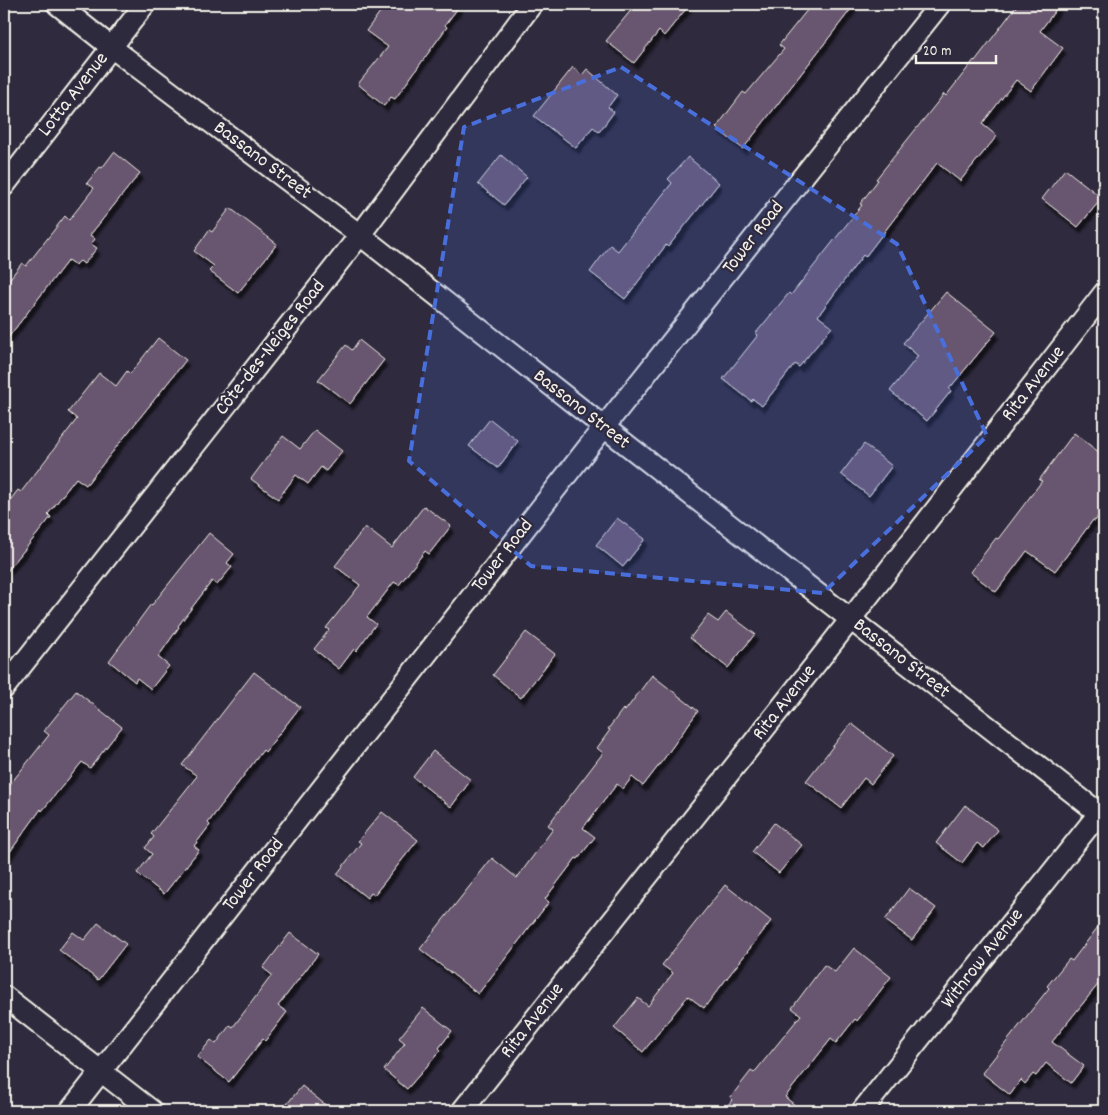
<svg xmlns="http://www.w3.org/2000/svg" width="1108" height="1115" font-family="Dekko,sans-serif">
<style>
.building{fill:#68566f;stroke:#f4f1e8;filter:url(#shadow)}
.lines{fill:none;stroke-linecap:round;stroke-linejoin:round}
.minor-casing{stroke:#f4f1e8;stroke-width:24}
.minor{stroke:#2f2a3d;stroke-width:20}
.marked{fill:#486fdb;fill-opacity:0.2;stroke:#486fdb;stroke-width:4;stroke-dasharray:10 6;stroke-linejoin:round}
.labels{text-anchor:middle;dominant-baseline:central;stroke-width:4.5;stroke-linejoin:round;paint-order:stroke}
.street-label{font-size:20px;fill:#f4f1e8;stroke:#2f2a3d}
</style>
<defs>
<filter id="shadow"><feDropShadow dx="3" dy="5.5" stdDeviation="1" flood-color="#0009"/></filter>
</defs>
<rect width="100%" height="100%" fill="#2f2a3d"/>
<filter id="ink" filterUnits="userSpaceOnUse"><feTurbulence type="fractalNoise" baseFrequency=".02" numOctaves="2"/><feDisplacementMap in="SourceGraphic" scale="10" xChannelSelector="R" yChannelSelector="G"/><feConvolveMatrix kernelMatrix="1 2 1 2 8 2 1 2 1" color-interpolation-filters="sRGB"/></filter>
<g filter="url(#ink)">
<path class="building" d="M 386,4 L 461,4 L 445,25 L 447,27 L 395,99 L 391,97 L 384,106 L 358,84 L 388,47 L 366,31 Z
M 636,4 L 690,4 L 664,36 L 659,31 L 634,63 L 606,41 Z
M 812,4 L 855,4 L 743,149 L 716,128 L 743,92 L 746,94 L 784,49 L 779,45 Z
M 1018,4 L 1060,4 L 1040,31 L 1063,48 L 1031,91 L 1016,80 L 982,124 L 997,136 L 960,181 L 937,163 L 865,257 L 863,255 L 818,316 L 832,327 L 799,367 L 795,364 L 762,406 L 753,399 L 751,401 L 723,379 L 758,335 L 756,333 L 789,293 L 791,295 L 862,205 L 860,204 L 878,180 L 876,179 L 944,94 L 946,96 L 974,60 L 975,61 Z
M 573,67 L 582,75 L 587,69 L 617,95 L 608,107 L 614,112 L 599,132 L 593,127 L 576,148 L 534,116 Z
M 114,152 L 140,173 L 90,235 L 95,239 L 91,244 L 97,248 L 84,264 L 80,261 L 75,265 L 68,260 L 4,343 L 4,286 L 22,263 L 26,266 L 65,216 L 69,220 L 94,188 L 87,183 L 100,167 L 102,168 Z
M 501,155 L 527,177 L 504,205 L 478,184 Z
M 688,157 L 719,183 L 668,247 L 666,245 L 625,299 L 590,272 L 610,245 L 618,251 L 672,183 L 668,179 Z
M 1065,169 L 1102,198 L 1078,227 L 1042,199 Z
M 230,208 L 277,244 L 238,293 L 209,271 L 214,266 L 194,251 L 209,230 L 212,232 Z
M 946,292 L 996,332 L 949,389 L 951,391 L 927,421 L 890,391 L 918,356 L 903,343 Z
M 158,338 L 186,360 L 86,485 L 76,478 L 48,514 L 51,517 L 4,575 L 4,508 L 18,490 L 21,492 L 77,419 L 68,412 L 99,373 L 116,386 L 127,371 L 130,374 Z
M 359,340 L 384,360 L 350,404 L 318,380 L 346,345 L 352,350 Z
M 490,419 L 518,441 L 498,468 L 469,446 Z
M 315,430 L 342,451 L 326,471 L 321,467 L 308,484 L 296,475 L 278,499 L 251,479 L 283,436 L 300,449 Z
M 1074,433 L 1104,456 L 1104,508 L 1095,521 L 1093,520 L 1055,571 L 1027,551 L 996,592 L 970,572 L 996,538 L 998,539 L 1042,481 L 1039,480 Z
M 864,444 L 892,466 L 869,496 L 841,474 Z
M 424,506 L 451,526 L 429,554 L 425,551 L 399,585 L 394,582 L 367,617 L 376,624 L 356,651 L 354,649 L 339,669 L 314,649 L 329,630 L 326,628 L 360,585 L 335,566 L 365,527 L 392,548 Z
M 617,518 L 645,539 L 623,567 L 596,545 Z
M 209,533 L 234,554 L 227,563 L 232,567 L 217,585 L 212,581 L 178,626 L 179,627 L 158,657 L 169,666 L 151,689 L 137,678 L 135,682 L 109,661 L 151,604 L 152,605 Z
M 726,612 L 755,634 L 728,668 L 690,638 L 708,615 L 718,622 Z
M 526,632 L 555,654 L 521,698 L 493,675 Z
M 254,672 L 300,707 L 265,752 L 263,750 L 208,823 L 210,825 L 194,846 L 199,850 L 164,894 L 137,873 L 152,854 L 145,848 L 154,837 L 151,834 L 197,776 L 182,765 Z
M 652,675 L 698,711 L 663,760 L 643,786 L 632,777 L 623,789 L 617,784 L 583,828 L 595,837 L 578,859 L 576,858 L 545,899 L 549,902 L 478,994 L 420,949 L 492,858 L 517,878 L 553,829 L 548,825 L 603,753 L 597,748 L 610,730 L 608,729 L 623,709 L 625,711 Z
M 76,691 L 122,727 L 90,768 L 82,762 L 42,811 L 41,809 L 4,860 L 4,792 L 49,735 L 44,731 Z
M 851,723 L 893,756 L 871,784 L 864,778 L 841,808 L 806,781 Z
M 433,751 L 471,780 L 451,807 L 413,777 Z
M 965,805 L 998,830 L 984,848 L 977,843 L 962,863 L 936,843 Z
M 382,812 L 418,840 L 374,895 L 371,893 L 367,898 L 337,874 L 361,843 L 358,841 Z
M 774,823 L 802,845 L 779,873 L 752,852 Z
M 725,885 L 771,921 L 704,1008 L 688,996 L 643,1052 L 614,1028 L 638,998 L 648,1006 L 673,973 L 662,965 Z
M 909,888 L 936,908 L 912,940 L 885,920 Z
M 1104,919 L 1104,977 L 1052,1042 L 1084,1066 L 1071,1083 L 1046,1063 L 1036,1076 L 1033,1074 L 1025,1084 L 1021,1080 L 1010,1095 L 982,1073 L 1049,988 L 1047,986 L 1069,959 L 1072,961 Z
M 98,923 L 126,944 L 98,980 L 59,950 L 73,932 L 84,940 Z
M 290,933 L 318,954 L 278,1006 L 287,1012 L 265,1041 L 263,1039 L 229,1082 L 197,1057 L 211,1040 L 216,1044 L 230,1025 L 233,1027 L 272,975 L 263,968 Z
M 854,948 L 891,977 L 857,1021 L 855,1019 L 836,1043 L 831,1039 L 785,1097 L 802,1111 L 723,1111 L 732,1100 L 730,1098 L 751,1071 L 754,1073 L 801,1015 L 792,1008 L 824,965 L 835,972 Z
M 423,1008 L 452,1031 L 439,1048 L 441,1050 L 407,1089 L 384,1070 L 405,1043 L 399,1038 Z
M 302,1086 L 333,1111 L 281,1111 Z"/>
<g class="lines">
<defs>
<path id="minor" d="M 57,4 L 111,47 L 360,235 L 604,427 L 1104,817
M 4,186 L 145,4
M 4,688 L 360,235 L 532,4
M 4,996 L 152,1111
M 70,1111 L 604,427 L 940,4
M 462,1111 L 829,647 L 1104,293
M 862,1111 L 1104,807"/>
</defs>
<use href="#minor" class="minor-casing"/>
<use href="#minor" class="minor"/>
</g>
</g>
<path class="marked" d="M 621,67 L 897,244 L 987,436 L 823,593 L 531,566 L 409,461 L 464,127 Z"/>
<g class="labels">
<g class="street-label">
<text transform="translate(74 95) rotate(-52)">Lotta Avenue</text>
<text transform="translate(262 161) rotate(37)">Bassano Street</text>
<text transform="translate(754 238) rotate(-52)">Tower Road</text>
<text transform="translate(271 348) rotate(-52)">Côte-des-Neiges Road</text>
<text transform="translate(1034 384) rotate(-52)">Rita Avenue</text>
<text transform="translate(581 410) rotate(38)">Bassano Street</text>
<text transform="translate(503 556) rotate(-52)">Tower Road</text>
<text transform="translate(901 659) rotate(38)">Bassano Street</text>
<text transform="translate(785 703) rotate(-52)">Rita Avenue</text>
<text transform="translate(254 875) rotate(-52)">Tower Road</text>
<text transform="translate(983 959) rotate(-52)">Withrow Avenue</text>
<text transform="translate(533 1021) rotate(-52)">Rita Avenue</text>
</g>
</g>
<rect width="1108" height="1115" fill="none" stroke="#2f2a3d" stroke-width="20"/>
<rect x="10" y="10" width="1088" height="1095" fill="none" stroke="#f4f1e8" stroke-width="2" filter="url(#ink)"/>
<path d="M916 55v8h80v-8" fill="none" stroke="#f4f1e8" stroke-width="2.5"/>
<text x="923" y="55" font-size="15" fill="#f4f1e8" stroke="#2f2a3d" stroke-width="4" paint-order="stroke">20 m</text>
</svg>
